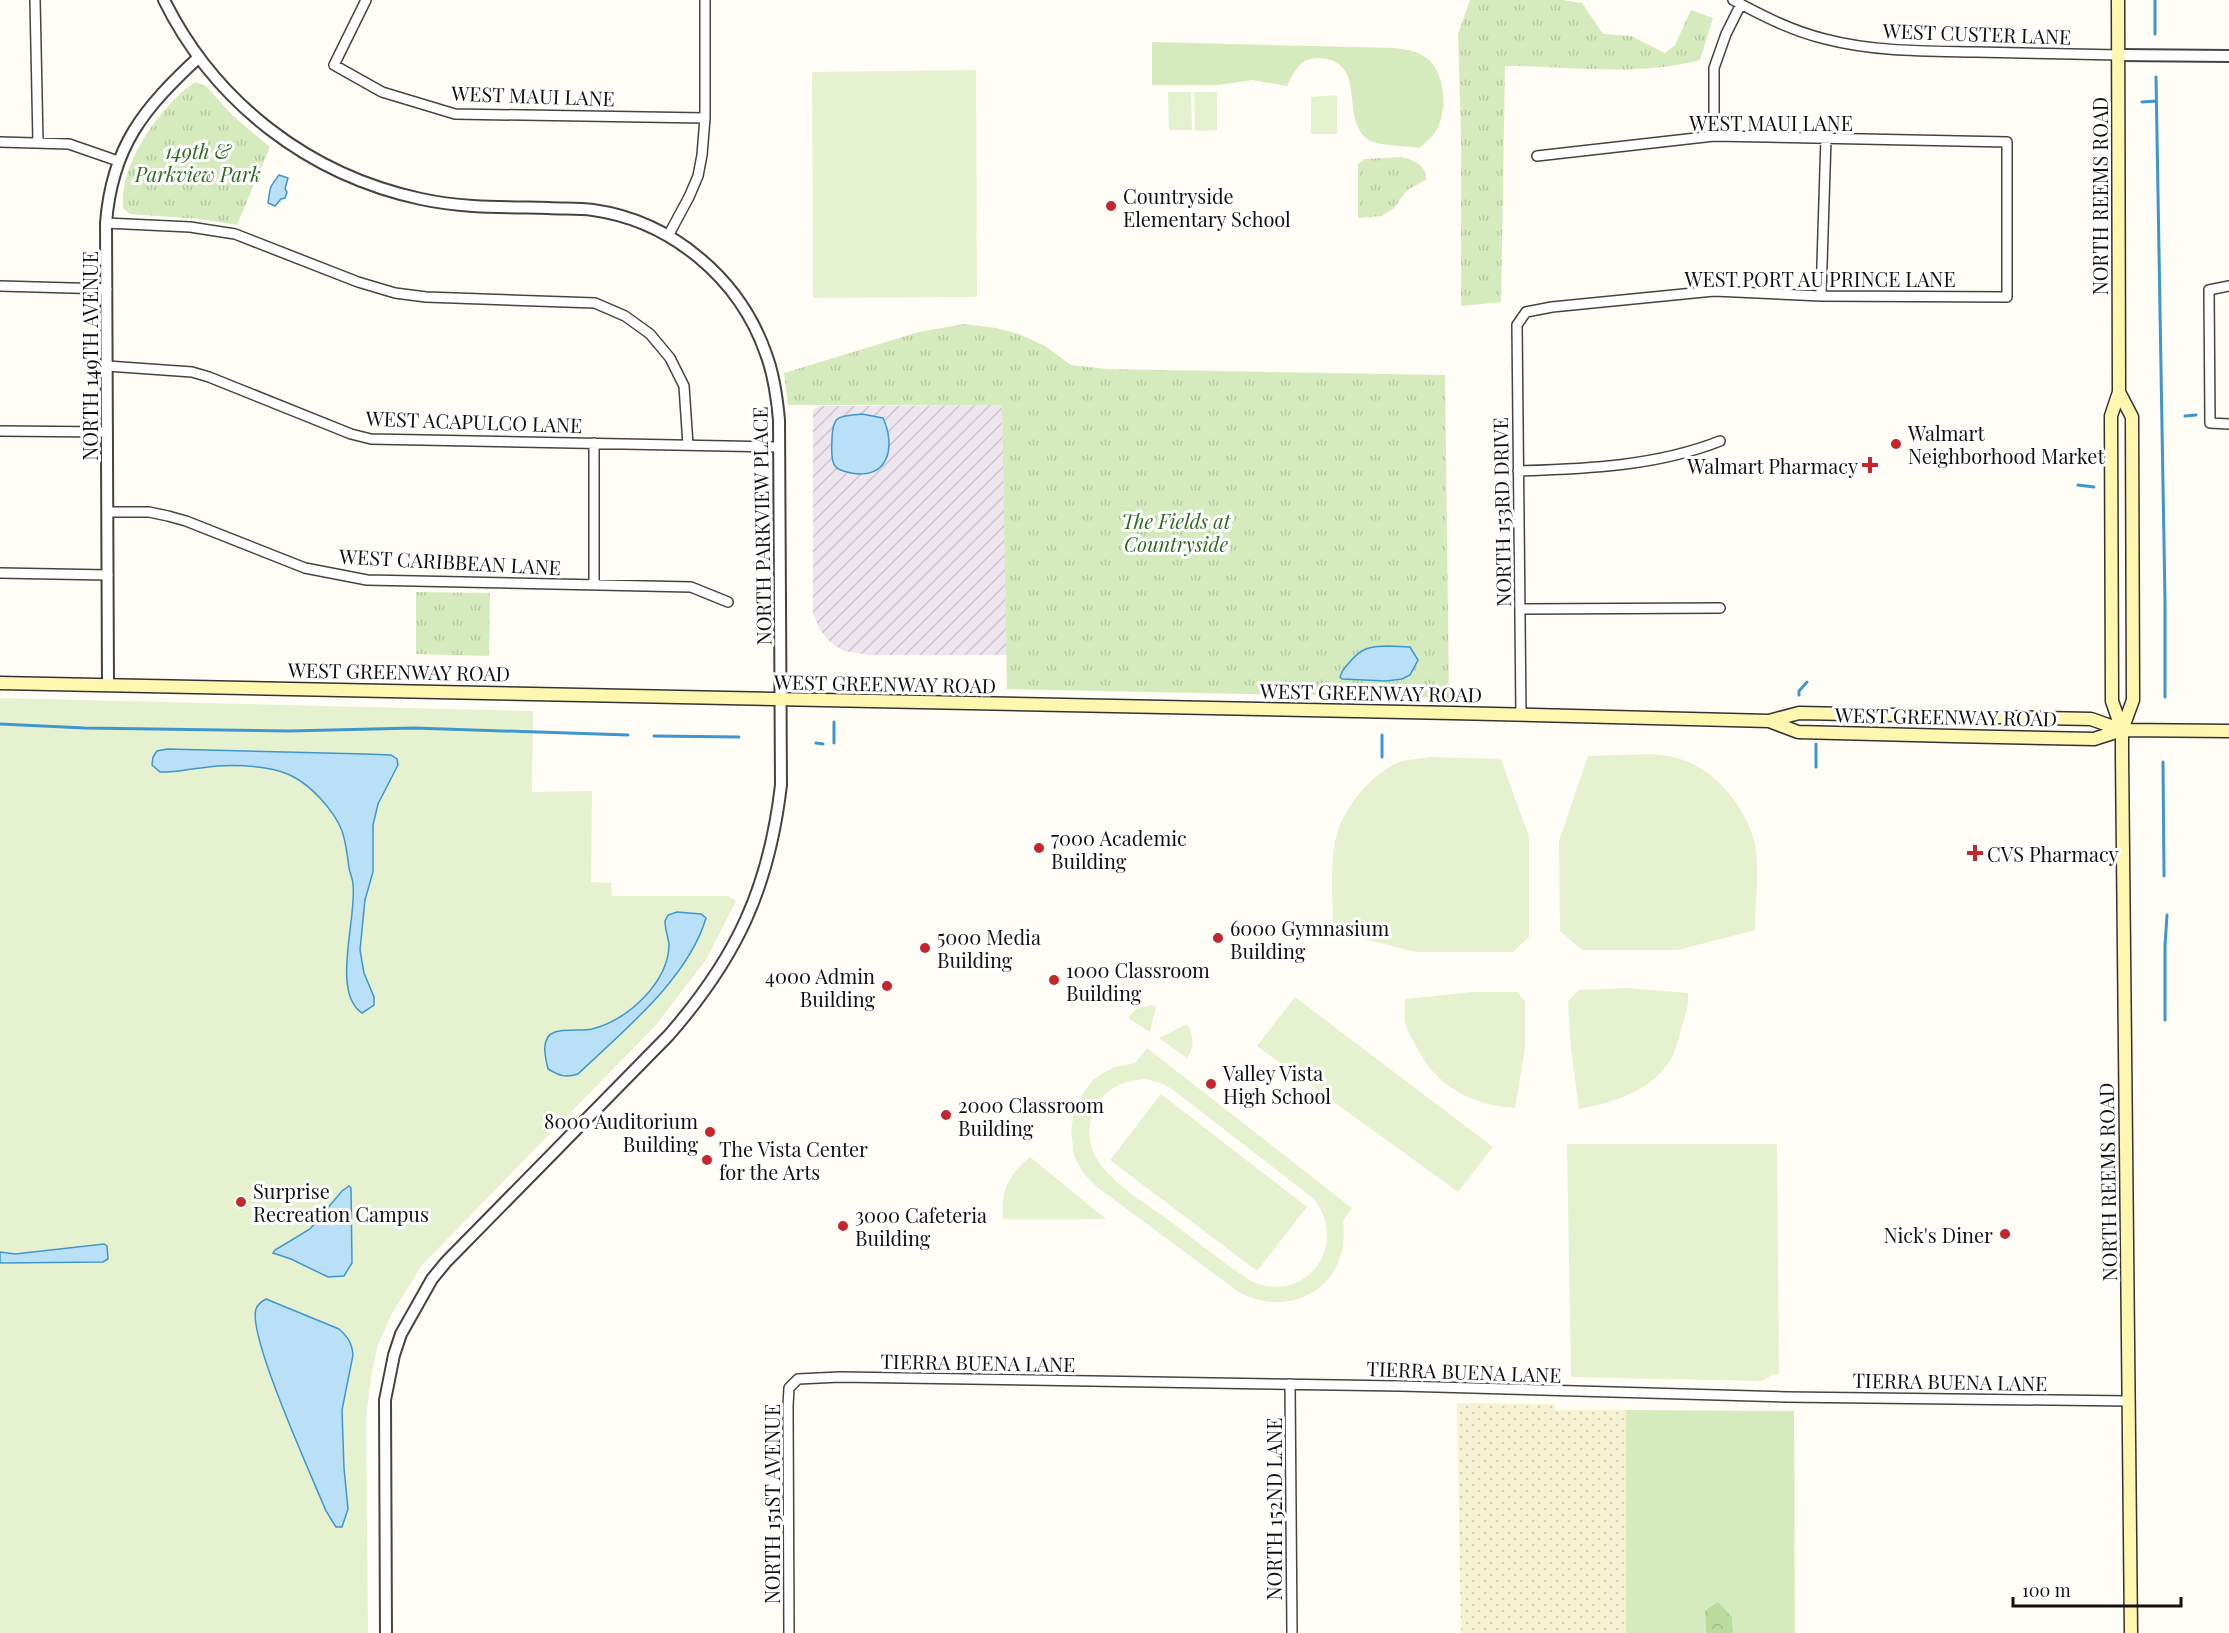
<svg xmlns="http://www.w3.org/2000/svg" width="2229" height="1633" font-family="'Playfair Display',serif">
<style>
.industrial{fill:url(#industrial-furrows)}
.farmland{fill:url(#farmland-dots)}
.grass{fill:#d5ebbd}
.forest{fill:url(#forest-crowns)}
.park{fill:url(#park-tufts)}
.pitch{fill:#e6f2cf;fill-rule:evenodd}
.water{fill:#b9e0f7;stroke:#3f96cf;stroke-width:1.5}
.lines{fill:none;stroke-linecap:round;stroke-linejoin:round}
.stream{stroke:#3f96cf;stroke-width:3}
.minor-casing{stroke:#444;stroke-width:12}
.tertiary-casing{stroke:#444;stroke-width:14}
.secondary-casing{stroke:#333;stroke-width:15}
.minor{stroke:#fff;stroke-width:9}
.tertiary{stroke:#fff;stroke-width:10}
.secondary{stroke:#fff6b0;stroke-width:12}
.poi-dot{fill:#c4262e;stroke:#fff;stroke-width:2}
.labels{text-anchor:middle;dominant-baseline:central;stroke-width:6;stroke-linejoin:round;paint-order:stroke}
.street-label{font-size:20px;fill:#111;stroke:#fff}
.park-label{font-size:20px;font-style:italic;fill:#2f6b1f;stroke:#fff}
.poi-label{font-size:20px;fill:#111;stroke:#fff;text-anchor:start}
</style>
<defs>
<pattern id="industrial-furrows" width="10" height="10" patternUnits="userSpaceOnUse" patternTransform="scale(1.5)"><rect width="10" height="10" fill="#eee6ef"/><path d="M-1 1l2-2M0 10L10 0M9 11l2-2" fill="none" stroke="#cbc4cc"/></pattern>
<pattern id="farmland-dots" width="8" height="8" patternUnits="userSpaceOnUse" patternTransform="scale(1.5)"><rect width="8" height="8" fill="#f6f3d4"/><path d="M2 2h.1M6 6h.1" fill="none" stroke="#d2cfb5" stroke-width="1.8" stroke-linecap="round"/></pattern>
<pattern id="forest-crowns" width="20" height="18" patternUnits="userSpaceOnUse" patternTransform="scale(1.5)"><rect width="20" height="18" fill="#b9dc9c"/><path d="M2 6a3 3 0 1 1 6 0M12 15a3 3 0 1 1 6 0" fill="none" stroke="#9ebc85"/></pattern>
<pattern id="park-tufts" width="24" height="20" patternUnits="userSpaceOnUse" patternTransform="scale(1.5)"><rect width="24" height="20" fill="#d5ebbd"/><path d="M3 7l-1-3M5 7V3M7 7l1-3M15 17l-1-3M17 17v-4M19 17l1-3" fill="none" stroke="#b6c8a1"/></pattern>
</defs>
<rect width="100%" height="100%" fill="#fffdf5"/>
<path class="industrial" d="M 1002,405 L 1007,655 L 871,655 L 844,651 L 831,643 L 819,629 L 813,613 L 813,410 L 819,406 Z"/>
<path class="farmland" d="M 1457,1403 L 1555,1404 L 1556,1410 L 1626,1410 L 1626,1633 L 1461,1633 Z"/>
<path class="grass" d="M 1152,42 L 1395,48 C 1408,50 1419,51 1429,60 C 1445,75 1447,108 1438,127 C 1434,136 1427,142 1419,148 C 1405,145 1376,147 1366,138 C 1340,115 1368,61 1319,58 C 1300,57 1294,72 1287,86 L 1252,80 L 1218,85 L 1152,85 Z
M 1626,1410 L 1794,1411 L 1795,1633 L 1733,1633 L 1732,1617 L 1705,1611 L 1706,1633 L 1626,1633 Z"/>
<path class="forest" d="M 1718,1602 L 1732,1617 L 1733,1633 L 1706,1633 L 1705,1611 Z"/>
<path class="park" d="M 1470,0 L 1562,0 L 1582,3 L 1603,34 L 1631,36 L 1665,53 L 1675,45 L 1691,10 L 1713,18 L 1700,60 C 1636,77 1570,66 1505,66 L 1501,302 L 1461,306 L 1461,136 L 1458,34 Z
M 195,82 L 206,86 L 232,115 L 270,147 L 237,225 L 200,219 L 130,214 L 123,208 C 119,164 160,106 195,82 Z
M 1402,157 C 1414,161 1427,165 1426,180 L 1407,190 L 1394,208 L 1382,216 L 1358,218 L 1358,164 L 1365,159 Z
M 964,324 L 996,328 L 1019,334 L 1045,346 L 1071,365 L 1107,369 L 1445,375 L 1449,698 L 1007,689 L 1002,405 L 788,405 L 784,373 L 919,332 Z
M 416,592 L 490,593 L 489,656 L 416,654 Z"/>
<path class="pitch" d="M 976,70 L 977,297 L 813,298 L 812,72 Z
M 1168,92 L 1191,92 L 1192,130 L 1169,130 Z
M 1194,92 L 1217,92 L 1217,130 L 1195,131 Z
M 1337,95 L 1337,134 L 1311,134 L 1311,97 Z
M 0,698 L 533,711 L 532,792 L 592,791 L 591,882 L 611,883 L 612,896 L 728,896 L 736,901 L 706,960 L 655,1026 L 422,1265 L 391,1315 L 378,1345 L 372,1371 L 366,1417 L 368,1633 L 0,1633 Z
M 1651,754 C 1662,755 1673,756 1683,760 C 1716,771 1743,805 1753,837 C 1761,860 1755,905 1755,930 L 1678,950 L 1582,950 L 1560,931 L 1559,841 L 1588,756 Z
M 1431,757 L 1501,759 L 1529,837 L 1529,937 L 1513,952 L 1416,952 L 1333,931 C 1333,904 1330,875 1334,848 C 1338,815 1363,783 1391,766 C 1402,759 1418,759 1431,757 Z
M 1627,988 L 1688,993 C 1689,1006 1685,1018 1681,1029 C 1678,1041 1675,1054 1668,1064 C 1648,1092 1611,1103 1579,1109 L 1571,1049 L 1568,1001 L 1579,990 Z
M 1472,992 L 1517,992 L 1525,1001 L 1525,1048 L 1515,1108 C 1472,1105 1437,1087 1417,1048 C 1413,1040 1407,1032 1405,1022 C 1404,1015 1405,1006 1405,999 Z
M 1295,997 L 1493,1147 L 1458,1192 L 1257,1046 Z
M 1151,1005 L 1156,1006 L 1150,1032 L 1128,1018 L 1136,1009 Z
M 1187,1024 C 1194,1035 1195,1047 1187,1058 L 1159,1038 Z
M 1147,1048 L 1352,1208 L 1343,1221 C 1351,1284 1295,1320 1240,1293 L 1097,1187 L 1083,1173 L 1074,1156 L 1071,1130 L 1074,1112 L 1082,1095 L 1092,1081 L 1103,1073 L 1115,1067 L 1135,1063 ZM 1145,1079 L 1161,1083 L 1172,1089 L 1314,1199 C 1350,1246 1305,1306 1251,1281 C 1224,1264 1199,1243 1174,1224 C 1150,1206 1112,1184 1097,1159 C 1087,1144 1087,1122 1096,1107 C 1106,1087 1124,1081 1145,1079 Z
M 1161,1094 L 1307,1207 L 1257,1271 L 1110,1160 Z
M 1567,1144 L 1777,1144 L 1779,1374 L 1773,1374 L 1763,1381 L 1571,1377 Z
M 1030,1157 L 1106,1219 L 1003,1219 C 1000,1192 1009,1174 1030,1157 Z"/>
<path class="water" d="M 279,175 L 288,178 L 285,189 L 287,192 L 285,198 L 281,199 L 275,206 L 268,203 C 271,185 268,190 279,175 Z
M 862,414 L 883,418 C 896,446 889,480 851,473 C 846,472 838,470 835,466 C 830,459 832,446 832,438 C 833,413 840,417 862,414 Z
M 1389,646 L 1410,647 L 1418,660 L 1410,675 L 1402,679 L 1386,681 L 1342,679 L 1340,677 C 1342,670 1344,669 1348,664 C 1361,648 1369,646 1389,646 Z
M 167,749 L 365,754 L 391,755 L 397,759 L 398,765 L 378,804 L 373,825 L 373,872 L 365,900 L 360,950 L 364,973 L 374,997 L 374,1005 L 362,1013 C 331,993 357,918 353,885 C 353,879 350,874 349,868 C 345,835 343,823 320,798 C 304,781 288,771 265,768 C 245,765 221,765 201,768 C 187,769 174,773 160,772 L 152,765 L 153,757 L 157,751 Z
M 677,912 L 701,914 L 706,918 C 688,979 623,1031 578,1074 C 565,1078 560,1076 548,1069 C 545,1057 540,1037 555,1032 C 565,1029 581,1031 592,1029 C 627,1021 669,982 669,944 C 668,937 665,929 665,921 L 668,915 Z
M 349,1186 L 351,1188 L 352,1263 L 344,1276 L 328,1277 L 291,1259 L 273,1253 L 275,1250 L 310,1229 L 342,1191 Z
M 104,1244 L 107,1246 L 108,1259 L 103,1262 L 0,1263 L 0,1252 L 15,1254 Z
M 266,1299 L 339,1329 C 348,1337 352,1343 353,1355 L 342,1410 L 344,1468 L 348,1509 L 342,1527 L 336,1527 L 326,1511 C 313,1479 247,1335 256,1309 C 258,1304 262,1301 266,1299 Z"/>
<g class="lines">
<path class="stream" d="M 2155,0 L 2155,34
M 2156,77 L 2165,601 L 2165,697
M 2142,102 L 2156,101
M 2185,416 L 2196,415
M 2078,485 L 2094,487
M 1799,695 L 1799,691 L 1807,682
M 0,724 L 85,728 L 290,731 L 414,728 L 628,735
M 654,736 L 739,737
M 816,743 L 823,744
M 834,743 L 834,722
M 1382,757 L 1382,735
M 2163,762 L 2164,876
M 1816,767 L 1816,744
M 2165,1020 L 2165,946 L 2167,915"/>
<defs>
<path id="minor" d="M 35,0 L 38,142
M 366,0 L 334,65 L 382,92 L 455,114 L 705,118
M 1733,0 C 1763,16 1792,31 1825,39 C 1875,52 1926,51 1976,52 C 2024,53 2071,54 2119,55
M 1714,136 L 1714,68 L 1726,34 L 1741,4
M 0,142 L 69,144 L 118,161
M 106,223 L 190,227 L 235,234 L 358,282 L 395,293 L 426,297 L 595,303 L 625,316 L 650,334 L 670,358 L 684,386 L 688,445
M 668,236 L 689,197 L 698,176 L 702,155 L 705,118 L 705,0
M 0,286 L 107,289
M 2229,286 L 2209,290 L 2210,423 L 2229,424
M 1821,296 L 1826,138
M 107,366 L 192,372 L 209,377 L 351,434 L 371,439 L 779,447
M 0,431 L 107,432
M 594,443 L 594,585
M 1518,471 C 1586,469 1657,466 1720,441
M 108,512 L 149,512 L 168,516 L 186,521 L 305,568 L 367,580 L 691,587 L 728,602
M 0,573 L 108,575
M 1520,609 L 1720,608
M 1521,715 L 1517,325 L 1526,312 L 1552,307 L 1714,291 L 1821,296 L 2007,297 L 2007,142 L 1714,136 L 1537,156
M 1290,1384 L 1292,1633
M 789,1633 L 788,1406 L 789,1388 L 798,1379 L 840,1377 L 1401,1386 L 1786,1397 L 2129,1401"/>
<path id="tertiary" d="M 164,0 C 215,103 309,175 421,199 C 462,208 505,207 548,208 C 563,209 578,208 593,210 C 672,221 740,279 766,354 C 774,375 777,398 779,420 L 781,785 C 769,888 737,957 669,1035 L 446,1262 L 432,1279 L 401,1334 L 394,1355 L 385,1400 L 386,1633
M 2119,55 L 2229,56
M 108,685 L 106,223 C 112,146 144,108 199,57"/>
<path id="secondary" d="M 2118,0 L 2119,392 L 2111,416 L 2112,701 L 2122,730
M 2119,392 L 2132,417 L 2133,700 L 2122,730 L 2122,756 L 2131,1633
M 0,683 L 1452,713 L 1769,721 L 1799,713 L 2091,719 L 2122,730
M 1769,721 L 1798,732 L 1952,736 L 2094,739 L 2122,730 L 2229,731"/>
</defs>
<use href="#minor" class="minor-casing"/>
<use href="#tertiary" class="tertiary-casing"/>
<use href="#secondary" class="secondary-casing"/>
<use href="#minor" class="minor"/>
<use href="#tertiary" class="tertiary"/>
<use href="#secondary" class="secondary"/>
</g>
<g class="poi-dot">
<circle cx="1111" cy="206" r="6"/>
<circle cx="1896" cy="444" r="6"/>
<path d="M1867 456h6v6h6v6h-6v6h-6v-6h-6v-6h6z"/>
<circle cx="1039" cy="848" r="6"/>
<path d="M1972 844h6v6h6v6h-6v6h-6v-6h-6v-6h6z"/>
<circle cx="1218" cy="938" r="6"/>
<circle cx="925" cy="948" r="6"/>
<circle cx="1054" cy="980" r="6"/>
<circle cx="887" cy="986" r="6"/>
<circle cx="1211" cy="1084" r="6"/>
<circle cx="946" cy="1115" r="6"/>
<circle cx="710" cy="1132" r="6"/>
<circle cx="707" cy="1160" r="6"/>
<circle cx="241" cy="1202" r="6"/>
<circle cx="843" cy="1226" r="6"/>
<circle cx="2005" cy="1234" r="6"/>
</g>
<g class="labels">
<g class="street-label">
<text transform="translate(1977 33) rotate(2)">WEST CUSTER LANE</text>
<text transform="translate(533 95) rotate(2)">WEST MAUI LANE</text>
<text x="1771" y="122">WEST MAUI LANE</text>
<text transform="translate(2099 196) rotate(-90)">NORTH REEMS ROAD</text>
<text x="1820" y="278">WEST PORT AU PRINCE LANE</text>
<text transform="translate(89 356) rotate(-90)">NORTH 149TH AVENUE</text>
<text transform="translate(474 421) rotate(2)">WEST ACAPULCO LANE</text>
<text transform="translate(1501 512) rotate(-91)">NORTH 153RD DRIVE</text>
<text transform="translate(761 526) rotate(-91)">NORTH PARKVIEW PLACE</text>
<text transform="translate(450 561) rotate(3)">WEST CARIBBEAN LANE</text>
<text transform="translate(399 671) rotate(1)">WEST GREENWAY ROAD</text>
<text transform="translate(885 683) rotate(1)">WEST GREENWAY ROAD</text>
<text transform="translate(1371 692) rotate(1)">WEST GREENWAY ROAD</text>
<text transform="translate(1946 716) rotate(1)">WEST GREENWAY ROAD</text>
<text transform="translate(2107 1182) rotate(-91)">NORTH REEMS ROAD</text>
<text transform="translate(978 1362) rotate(1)">TIERRA BUENA LANE</text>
<text transform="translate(1464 1371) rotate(2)">TIERRA BUENA LANE</text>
<text transform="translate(1950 1381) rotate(1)">TIERRA BUENA LANE</text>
<text transform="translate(771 1504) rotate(-90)">NORTH 151ST AVENUE</text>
<text transform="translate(1273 1509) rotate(-90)">NORTH 152ND LANE</text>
</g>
<g class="park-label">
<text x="198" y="150">149th &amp;<tspan x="198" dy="23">Parkview Park</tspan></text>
<text x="1176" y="520">The Fields at<tspan x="1176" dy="23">Countryside</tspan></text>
</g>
<g class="poi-label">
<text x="1123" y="195">Countryside<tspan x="1123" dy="23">Elementary School</tspan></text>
<text x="1908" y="432">Walmart<tspan x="1908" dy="23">Neighborhood Market</tspan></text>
<text x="1858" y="465" text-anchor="end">Walmart Pharmacy</text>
<text x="1051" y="837">7000 Academic<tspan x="1051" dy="23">Building</tspan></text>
<text x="1987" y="853">CVS Pharmacy</text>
<text x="1230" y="927">6000 Gymnasium<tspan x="1230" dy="23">Building</tspan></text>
<text x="937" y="936">5000 Media<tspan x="937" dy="23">Building</tspan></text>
<text x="1066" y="969">1000 Classroom<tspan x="1066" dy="23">Building</tspan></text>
<text x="875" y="975" text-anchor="end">4000 Admin<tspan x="875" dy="23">Building</tspan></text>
<text x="1223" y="1072">Valley Vista<tspan x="1223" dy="23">High School</tspan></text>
<text x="958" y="1104">2000 Classroom<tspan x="958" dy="23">Building</tspan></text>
<text x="698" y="1120" text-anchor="end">8000 Auditorium<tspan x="698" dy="23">Building</tspan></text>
<text x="719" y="1148">The Vista Center<tspan x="719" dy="23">for the Arts</tspan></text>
<text x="253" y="1190">Surprise<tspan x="253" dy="23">Recreation Campus</tspan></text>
<text x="855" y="1214">3000 Cafeteria<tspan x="855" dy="23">Building</tspan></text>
<text x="1993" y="1234" text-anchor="end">Nick's Diner</text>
</g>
</g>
<path d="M2013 1597v9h168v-9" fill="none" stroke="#111111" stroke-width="3"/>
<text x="2022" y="1597" font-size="18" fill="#111111" stroke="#ffffff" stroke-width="4.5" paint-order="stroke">100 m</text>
</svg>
